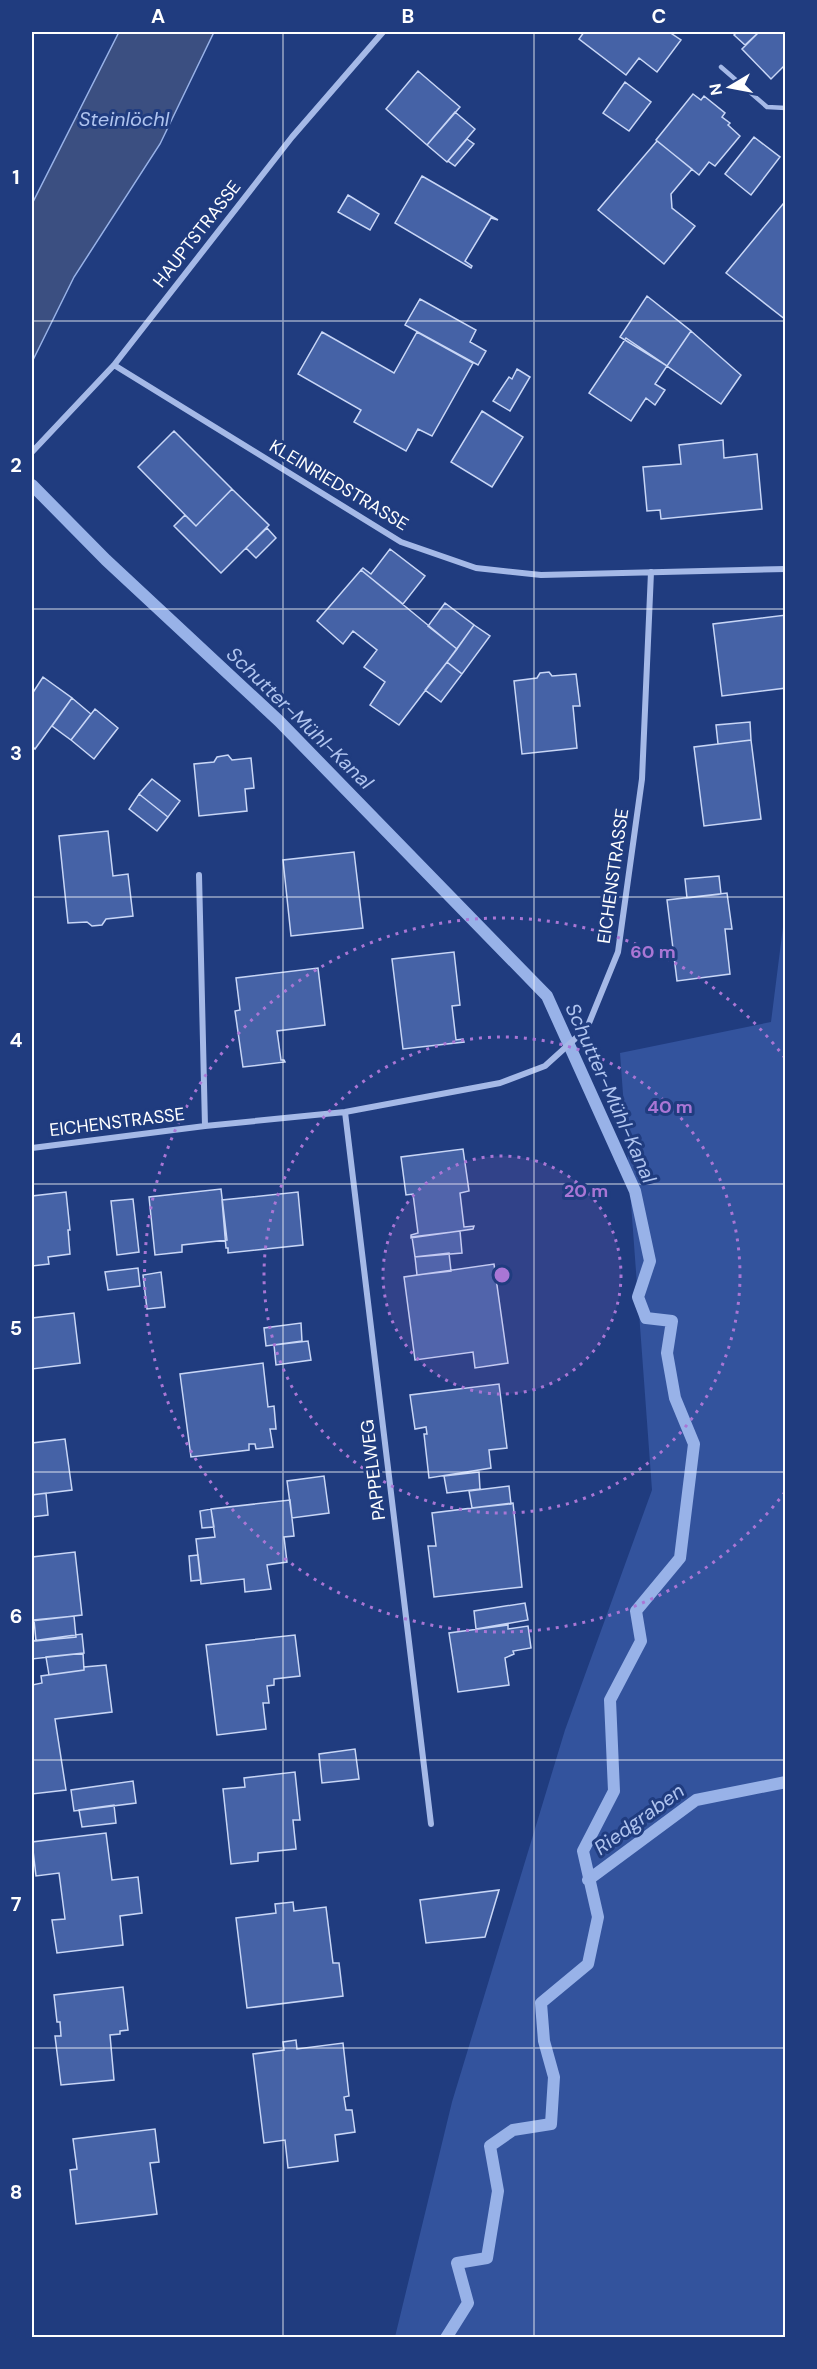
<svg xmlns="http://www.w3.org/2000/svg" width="817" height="2369" font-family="'DM Sans',sans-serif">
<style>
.green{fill:#33539d}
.water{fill:#3b4f81;stroke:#98b2e8;stroke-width:1.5}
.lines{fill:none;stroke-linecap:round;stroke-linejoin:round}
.stream{stroke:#98b2e8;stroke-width:12}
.building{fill:#4562a6;stroke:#c8d6f6;stroke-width:1.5}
.service{stroke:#a5b9e7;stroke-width:4.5}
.minor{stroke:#a5b9e7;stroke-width:6}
.grid{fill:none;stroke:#fff;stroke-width:1.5;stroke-opacity:0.55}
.ring{fill:none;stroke:#a976d5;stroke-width:3;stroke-dasharray:3 6}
.labels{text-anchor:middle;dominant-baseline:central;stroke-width:6;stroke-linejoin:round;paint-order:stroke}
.street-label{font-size:18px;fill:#fff;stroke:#203c7f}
.water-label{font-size:20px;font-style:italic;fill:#b0c4ef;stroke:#203c7f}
.centre{fill:#a976d5;stroke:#203c7f;stroke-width:3}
.ring-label{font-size:18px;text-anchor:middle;font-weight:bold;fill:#a976d5;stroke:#203c7f;stroke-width:6;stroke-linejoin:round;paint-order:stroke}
.neatline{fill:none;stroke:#fff;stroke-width:2}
.grid-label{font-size:20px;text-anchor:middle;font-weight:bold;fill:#fff}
</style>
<rect width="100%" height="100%" fill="#203c7f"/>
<path class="green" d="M 785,911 L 785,2337 L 395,2337 L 452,2102 L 565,1730 L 652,1490 L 620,1053 L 771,1022 Z"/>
<path class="water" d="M 119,32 L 214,32 L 160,144 L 74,277 L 32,362 L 32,204 Z"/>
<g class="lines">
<path class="stream" d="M 32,485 L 106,560 L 279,721 L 547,996 L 635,1191 L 650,1261 L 638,1297 L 646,1318 L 672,1321 L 667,1353 L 675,1398 L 694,1444 L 680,1558 L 636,1611 L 641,1641 L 610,1700 L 614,1791 L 583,1851 L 598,1917 L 588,1964 L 541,2003 L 544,2041 L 554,2077 L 551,2124 L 513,2130 L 490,2146 L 498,2191 L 487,2258 L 457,2263 L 468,2303 L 446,2338
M 588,1880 L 696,1800 L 786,1782"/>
</g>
<path class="building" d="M 584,32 L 669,32 L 681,40 L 657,72 L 639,58 L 626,75 L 579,39 Z
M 737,32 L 759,32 L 745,45 L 734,35 Z
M 759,32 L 786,32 L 786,64 L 771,79 L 742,49 Z
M 418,71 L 460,107 L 427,145 L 386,109 Z
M 625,82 L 651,102 L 629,131 L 603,113 Z
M 693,94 L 701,100 L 704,96 L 725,113 L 722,117 L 730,123 L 728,125 L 740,136 L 715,166 L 709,162 L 699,175 L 656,140 Z
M 455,112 L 475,129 L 447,162 L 427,145 Z
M 754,137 L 780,157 L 751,195 L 725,174 Z
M 467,139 L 474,144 L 455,166 L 448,161 Z
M 657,141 L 692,169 L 671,194 L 672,208 L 695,226 L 664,264 L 598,210 Z
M 422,176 L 498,220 L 491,218 L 465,261 L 472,266 L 471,268 L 395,223 Z
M 348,195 L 379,214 L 370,230 L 338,212 Z
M 783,204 L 786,206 L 786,320 L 726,273 Z
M 647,296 L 691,331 L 667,366 L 620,337 Z
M 420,299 L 476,330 L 470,342 L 486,351 L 478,365 L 405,325 Z
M 691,331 L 741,375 L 721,404 L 667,366 Z
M 322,332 L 394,373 L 417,332 L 473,363 L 432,436 L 418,429 L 406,451 L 354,422 L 361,410 L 298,374 Z
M 626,338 L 667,366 L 655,384 L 665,390 L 655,405 L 646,398 L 631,421 L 589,393 Z
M 517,369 L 530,377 L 510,411 L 493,401 L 509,377 L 512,379 Z
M 482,411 L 523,437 L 492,487 L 451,462 Z
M 174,431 L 232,489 L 196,526 L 138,467 Z
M 723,440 L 724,458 L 757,454 L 762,509 L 661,519 L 660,510 L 647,511 L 643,467 L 681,464 L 679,445 Z
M 232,489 L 269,525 L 221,573 L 174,526 L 185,515 L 196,526 Z
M 267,528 L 276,538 L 256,558 L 246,548 Z
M 390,549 L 425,576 L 403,604 L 361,570 L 363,568 L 371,574 Z
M 361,570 L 457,649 L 399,725 L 370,705 L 385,682 L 364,667 L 377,650 L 353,631 L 343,644 L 317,621 Z
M 445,603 L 474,625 L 457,649 L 428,626 Z
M 786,615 L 786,688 L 722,696 L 713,624 Z
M 474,625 L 490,636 L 462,674 L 447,662 Z
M 447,662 L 462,674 L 441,702 L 425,690 Z
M 549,672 L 552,676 L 576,674 L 580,706 L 573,706 L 577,748 L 522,754 L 514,681 L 537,678 L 540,673 Z
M 43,677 L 72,698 L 35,749 L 32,746 L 32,694 Z
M 72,698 L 91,714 L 71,740 L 52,726 Z
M 95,709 L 118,728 L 94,759 L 71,740 Z
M 750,722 L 751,740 L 718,744 L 716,725 Z
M 751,740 L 761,819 L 704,826 L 694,747 Z
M 228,755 L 232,760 L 251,758 L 254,788 L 245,789 L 247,811 L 199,816 L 194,764 L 214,762 L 217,757 Z
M 152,779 L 180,801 L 168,817 L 139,794 Z
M 139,794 L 168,817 L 157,831 L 129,809 Z
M 108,831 L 113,876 L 128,874 L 133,916 L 106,919 L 102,925 L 92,926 L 87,922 L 68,923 L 59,836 Z
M 354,852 L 363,928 L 291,936 L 283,860 Z
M 719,876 L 721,894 L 687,898 L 685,879 Z
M 727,893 L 732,929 L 725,929 L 730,974 L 677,981 L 667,900 Z
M 454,952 L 460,1005 L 452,1006 L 456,1040 L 463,1039 L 464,1042 L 403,1049 L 392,959 Z
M 318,968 L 325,1025 L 277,1031 L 281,1060 L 284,1060 L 285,1062 L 243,1067 L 235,1011 L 240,1010 L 236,978 Z
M 463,1149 L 469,1191 L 460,1193 L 464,1227 L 474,1226 L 473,1229 L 411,1238 L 411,1235 L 418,1233 L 413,1194 L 406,1195 L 401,1157 Z
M 221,1189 L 227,1240 L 182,1245 L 182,1252 L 155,1255 L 149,1197 Z
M 66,1192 L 70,1230 L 68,1230 L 70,1254 L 48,1257 L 49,1264 L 32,1266 L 32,1196 Z
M 298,1192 L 303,1245 L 228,1253 L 228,1248 L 226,1248 L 222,1200 Z
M 133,1199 L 139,1252 L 117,1255 L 111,1201 Z
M 460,1231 L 462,1253 L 415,1257 L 412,1237 Z
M 449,1253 L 451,1271 L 417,1275 L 415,1257 Z
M 494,1264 L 508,1363 L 475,1368 L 473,1352 L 415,1360 L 404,1277 Z
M 138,1268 L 140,1286 L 108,1290 L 105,1272 Z
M 161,1272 L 165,1307 L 147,1309 L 143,1275 Z
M 74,1313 L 80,1363 L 32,1369 L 32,1318 Z
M 301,1323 L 302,1341 L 266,1346 L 264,1328 Z
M 308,1341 L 311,1360 L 276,1365 L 274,1345 Z
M 263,1363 L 268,1407 L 274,1406 L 276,1429 L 270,1429 L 273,1447 L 256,1449 L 255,1444 L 249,1444 L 249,1450 L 191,1457 L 180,1374 Z
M 499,1384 L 507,1448 L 489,1450 L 491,1468 L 429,1478 L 424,1434 L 427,1434 L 426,1427 L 415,1429 L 410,1395 Z
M 65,1439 L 72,1490 L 32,1495 L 32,1443 Z
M 479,1472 L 480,1489 L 447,1493 L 444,1476 Z
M 324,1476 L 329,1513 L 292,1518 L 287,1481 Z
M 509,1486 L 511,1504 L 472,1508 L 469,1491 Z
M 46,1493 L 48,1515 L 32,1517 L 32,1495 Z
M 290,1500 L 294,1536 L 284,1537 L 287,1562 L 267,1565 L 271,1589 L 245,1592 L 244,1579 L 201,1584 L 196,1539 L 215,1537 L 211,1509 Z
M 513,1503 L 522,1587 L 434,1597 L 428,1546 L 436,1546 L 432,1513 Z
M 211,1509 L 214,1527 L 202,1528 L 200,1511 Z
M 75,1552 L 82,1615 L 32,1621 L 32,1557 Z
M 198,1555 L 201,1580 L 191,1581 L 189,1556 Z
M 525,1603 L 528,1620 L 476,1629 L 474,1611 Z
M 74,1616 L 76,1637 L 36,1641 L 34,1620 Z
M 508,1625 L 508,1629 L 528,1626 L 531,1648 L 513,1651 L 514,1654 L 505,1658 L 509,1685 L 458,1692 L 449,1633 Z
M 82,1634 L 84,1653 L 32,1659 L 32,1641 Z
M 295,1635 L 300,1676 L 274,1679 L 274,1685 L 267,1686 L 269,1703 L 263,1703 L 266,1729 L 217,1735 L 206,1645 Z
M 83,1653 L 84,1670 L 49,1675 L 46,1657 Z
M 106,1665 L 112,1712 L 55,1719 L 66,1790 L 32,1794 L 32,1685 L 42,1683 L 41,1676 L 84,1670 L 84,1667 Z
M 355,1749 L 359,1779 L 322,1783 L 319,1754 Z
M 295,1772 L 300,1820 L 293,1820 L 296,1849 L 258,1853 L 258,1861 L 231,1864 L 223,1789 L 245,1787 L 244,1778 Z
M 133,1781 L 136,1803 L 74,1811 L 71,1790 Z
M 114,1805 L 116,1823 L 82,1827 L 79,1810 Z
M 106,1833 L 112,1880 L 138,1877 L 142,1913 L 120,1916 L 123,1945 L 57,1953 L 52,1920 L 65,1919 L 59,1873 L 36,1876 L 32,1842 Z
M 499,1890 L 485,1937 L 426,1943 L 420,1900 Z
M 293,1902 L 294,1911 L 326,1907 L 333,1963 L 339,1963 L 343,1996 L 247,2008 L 236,1918 L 276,1913 L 275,1904 Z
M 123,1987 L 128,2030 L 120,2031 L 120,2034 L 110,2035 L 114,2080 L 61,2085 L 55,2036 L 61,2036 L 60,2022 L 57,2022 L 54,1995 Z
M 296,2040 L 297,2049 L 343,2043 L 349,2096 L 344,2097 L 346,2110 L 352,2110 L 355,2132 L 335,2135 L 338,2161 L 288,2168 L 285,2140 L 264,2143 L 253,2054 L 284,2050 L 283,2042 Z
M 155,2129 L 159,2162 L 150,2163 L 157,2214 L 76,2224 L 70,2170 L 77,2169 L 73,2139 Z"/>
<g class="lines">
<path class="service" d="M 721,67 L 767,107 L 786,108"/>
<path class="minor" d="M 114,365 L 401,542 L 476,568 L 541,575 L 786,569
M 32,452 L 114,365 L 292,137 L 383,32
M 199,875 L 205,1126
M 345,1112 L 431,1824
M 32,1148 L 205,1126 L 345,1112 L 500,1083 L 545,1066 L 587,1028 L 618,952 L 642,779 L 651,572"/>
</g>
<path class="grid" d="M 283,32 L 283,2338M 534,32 L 534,2338M 32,321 L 786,321M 32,609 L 786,609M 32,897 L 786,897M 32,1184 L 786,1184M 32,1472 L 786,1472M 32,1760 L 786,1760M 32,2048 L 786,2048"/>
<circle cx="502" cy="1275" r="119" fill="#a976d5" fill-opacity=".12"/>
<g class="ring">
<circle cx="502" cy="1275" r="119"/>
<circle cx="502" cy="1275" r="238"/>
<path d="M785 1492A357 357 0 1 1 785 1058"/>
</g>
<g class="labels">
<g class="street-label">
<text transform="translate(197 234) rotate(-52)">HAUPTSTRASSE</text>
<text transform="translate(339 485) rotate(31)">KLEINRIEDSTRASSE</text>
<text transform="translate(613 876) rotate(-82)">EICHENSTRASSE</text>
<text transform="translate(117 1122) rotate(-7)">EICHENSTRASSE</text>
<text transform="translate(373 1470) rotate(-97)">PAPPELWEG</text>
</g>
<g class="water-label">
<text x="124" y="119">Steinlöchl</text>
<text transform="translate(300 718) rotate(44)">Schutter-Mühl-Kanal</text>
<text transform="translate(611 1093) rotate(66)">Schutter-Mühl-Kanal</text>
<text transform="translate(639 1819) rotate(-36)">Riedgraben</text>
</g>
</g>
<circle cx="502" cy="1275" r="9" class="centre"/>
<g class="ring-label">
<text x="653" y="958">60 m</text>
<text x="670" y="1113">40 m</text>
<text x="586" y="1197">20 m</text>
</g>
<rect width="817" height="2369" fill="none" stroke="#203c7f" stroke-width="66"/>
<g transform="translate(730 87) rotate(260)" stroke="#203c7f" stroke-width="4.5" paint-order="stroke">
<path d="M0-4.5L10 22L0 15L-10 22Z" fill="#ffffff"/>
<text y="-9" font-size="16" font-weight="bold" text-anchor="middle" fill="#ffffff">N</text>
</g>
<rect x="33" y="33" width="751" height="2303" class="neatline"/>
<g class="grid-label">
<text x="158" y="23">A</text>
<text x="408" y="23">B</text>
<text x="659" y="23">C</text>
<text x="16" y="184">1</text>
<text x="16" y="472">2</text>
<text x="16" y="760">3</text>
<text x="16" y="1047">4</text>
<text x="16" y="1335">5</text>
<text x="16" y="1623">6</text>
<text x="16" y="1911">7</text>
<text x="16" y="2199">8</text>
</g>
</svg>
